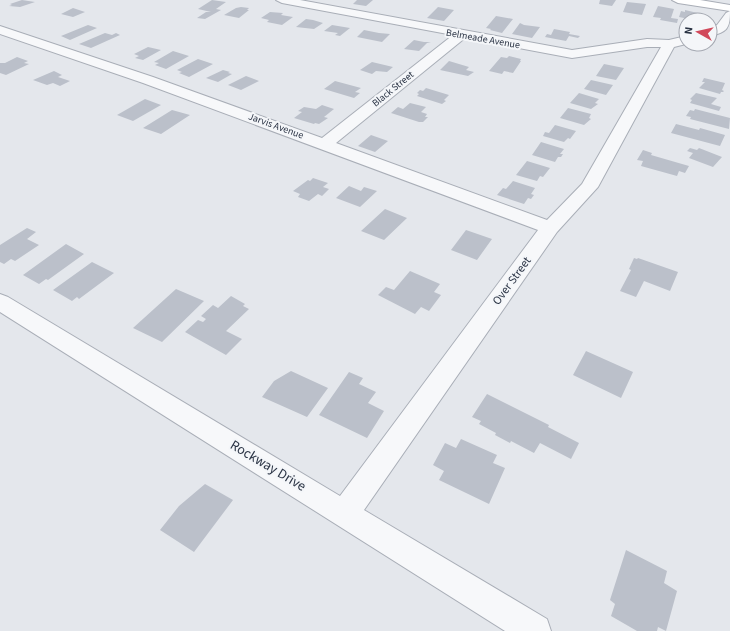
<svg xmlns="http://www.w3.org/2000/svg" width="730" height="631" font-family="'Source Sans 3',sans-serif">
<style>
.building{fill:#bbc0ca}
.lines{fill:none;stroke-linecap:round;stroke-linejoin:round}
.minor-casing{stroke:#a9aeb7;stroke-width:2}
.secondary-casing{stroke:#a9aeb7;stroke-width:2}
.minor{fill:#f7f8fa;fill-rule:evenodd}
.secondary{fill:#fff;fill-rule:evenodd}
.labels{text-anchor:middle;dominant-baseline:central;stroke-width:4;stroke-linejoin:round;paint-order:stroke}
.far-street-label{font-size:10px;fill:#2b3445;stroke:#f4f6f9}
.street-label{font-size:12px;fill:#2b3445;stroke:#f4f6f9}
.near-street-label{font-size:14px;fill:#2b3445;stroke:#f4f6f9}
</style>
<rect width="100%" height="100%" fill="#e4e7ec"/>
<path class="building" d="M 22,0 L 35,2 L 20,7 L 9,6 L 12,5 L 10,4 Z
M 212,0 L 226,2 L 216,9 L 221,10 L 205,19 L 197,18 L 206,12 L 211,12 L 198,9 Z
M 357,0 L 373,0 L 366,6 L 353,4 Z
M 600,0 L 616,0 L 612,6 L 599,4 Z
M 627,2 L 646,4 L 642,15 L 623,12 Z
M 658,6 L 674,9 L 671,18 L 678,19 L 677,23 L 660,20 L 661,18 L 653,17 Z
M 241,7 L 249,8 L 247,10 L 249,10 L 239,18 L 224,15 L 236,8 Z
M 438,7 L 454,10 L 444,21 L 427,18 Z
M 73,8 L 85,12 L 73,17 L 61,14 Z
M 685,10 L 706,15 L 705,20 L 694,20 L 679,17 L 681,11 L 685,12 Z
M 270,12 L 283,13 L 281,15 L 293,17 L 282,25 L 267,22 L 269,20 L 261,18 Z
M 496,16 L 513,19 L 502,33 L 490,30 L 491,29 L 486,28 Z
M 306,19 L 313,20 L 323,23 L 314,29 L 296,27 Z
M 520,23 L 524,25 L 540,27 L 532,38 L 512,34 Z
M 88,25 L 97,28 L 70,40 L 61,36 Z
M 332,25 L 350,28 L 340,36 L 335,35 L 338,33 L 324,31 Z
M 554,29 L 570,32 L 569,34 L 580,36 L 578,38 L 569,36 L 566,41 L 545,37 L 547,34 L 551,35 Z
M 364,30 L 379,33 L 390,34 L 382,42 L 357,37 Z
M 105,33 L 112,35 L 116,33 L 120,35 L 91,48 L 79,44 Z
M 414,40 L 424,42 L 431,42 L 427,43 L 419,51 L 404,49 Z
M 148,47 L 161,50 L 143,60 L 135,58 L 139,56 L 134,54 Z
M 173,51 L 189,56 L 166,69 L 155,65 L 159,63 L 154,62 Z
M 509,56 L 521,59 L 520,61 L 521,61 L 513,73 L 504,71 L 502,74 L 489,71 L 501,57 L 507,58 Z
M 17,57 L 28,61 L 24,63 L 29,64 L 6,75 L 0,73 L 0,63 L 5,63 Z
M 198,59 L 213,64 L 189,77 L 179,73 L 182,72 L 177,70 Z
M 449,61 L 469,67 L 466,70 L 474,72 L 468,76 L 440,70 Z
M 372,62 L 393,67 L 387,72 L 376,71 L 372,74 L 360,70 Z
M 604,64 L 624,68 L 616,80 L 596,76 Z
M 223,70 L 230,72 L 228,73 L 232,74 L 218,82 L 206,78 Z
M 54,71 L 62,75 L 58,77 L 70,81 L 60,86 L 53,83 L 47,85 L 33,80 Z
M 246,76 L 259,81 L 241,90 L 228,85 Z
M 704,78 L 725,83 L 722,90 L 724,91 L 723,92 L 721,92 L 720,94 L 699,88 L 705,82 L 702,82 Z
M 591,80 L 613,85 L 606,95 L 584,89 Z
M 335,81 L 361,88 L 355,92 L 360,93 L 354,98 L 324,89 Z
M 426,88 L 449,95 L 444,100 L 446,101 L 442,104 L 417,96 L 419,94 L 417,93 L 420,90 L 423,91 Z
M 579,93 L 599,99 L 595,103 L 598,104 L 591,109 L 570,103 Z
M 696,93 L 717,98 L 711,104 L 721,107 L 719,111 L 690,103 L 692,100 L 690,99 Z
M 145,99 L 161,105 L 133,121 L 117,115 Z
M 410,103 L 426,107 L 421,112 L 427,114 L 425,117 L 428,117 L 423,122 L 419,122 L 391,113 L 398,107 L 403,109 Z
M 322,105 L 334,109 L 324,117 L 328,118 L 319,124 L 315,123 L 314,124 L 294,118 L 302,112 L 298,111 L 304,107 L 316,109 Z
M 568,108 L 591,114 L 589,118 L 591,119 L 584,125 L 560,118 Z
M 695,109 L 730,118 L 729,129 L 690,119 L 691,117 L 686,116 L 690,110 L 694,111 Z
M 172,110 L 190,115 L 161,134 L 143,128 Z
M 676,124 L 699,130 L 700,128 L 725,135 L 720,146 L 671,133 Z
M 555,125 L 576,131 L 570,139 L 568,138 L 564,142 L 543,136 L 545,132 L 549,133 Z
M 371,135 L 388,141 L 375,152 L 358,146 Z
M 541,142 L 564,149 L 560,154 L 563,154 L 561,157 L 558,157 L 555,162 L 532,155 Z
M 690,148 L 697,150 L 699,148 L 722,157 L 713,167 L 689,158 L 693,153 L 687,151 Z
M 643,150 L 652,153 L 651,155 L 689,166 L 685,173 L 679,171 L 677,176 L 641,166 L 643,161 L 637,160 Z
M 527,161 L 550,168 L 543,177 L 540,176 L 537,181 L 516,175 Z
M 313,178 L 328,183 L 323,187 L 329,189 L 322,196 L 318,194 L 309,201 L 298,197 L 300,194 L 293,191 L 308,180 L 310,181 Z
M 513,181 L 535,188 L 531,194 L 534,195 L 531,199 L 528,198 L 524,204 L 497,195 L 503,188 L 506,189 Z
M 349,186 L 361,191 L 364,187 L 377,191 L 360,207 L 336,198 Z
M 385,209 L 407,218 L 384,240 L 361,231 Z
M 27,228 L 36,232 L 27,239 L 39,245 L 15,261 L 11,259 L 4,264 L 0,262 L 0,245 Z
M 466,230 L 492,239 L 477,260 L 451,250 Z
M 66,244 L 84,254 L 48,280 L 46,279 L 39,284 L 23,275 Z
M 634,258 L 637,259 L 638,258 L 678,272 L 670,291 L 644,281 L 636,297 L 620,291 L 631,270 L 629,269 Z
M 92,262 L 114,273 L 79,299 L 77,297 L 72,301 L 53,290 Z
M 410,271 L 440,284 L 434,292 L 441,295 L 429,311 L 421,307 L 415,314 L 378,295 L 386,287 L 394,290 Z
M 176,289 L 204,301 L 162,342 L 133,328 Z
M 231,296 L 245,304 L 243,306 L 249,309 L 226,331 L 242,339 L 226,355 L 185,332 L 198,320 L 203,322 L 206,319 L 201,316 L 213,305 L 218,308 Z
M 586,351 L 633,372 L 621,398 L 573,375 Z
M 291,371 L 328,388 L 307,417 L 262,397 L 274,381 Z
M 349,372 L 363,378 L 359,384 L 376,392 L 368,403 L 384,411 L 367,438 L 319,415 Z
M 487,394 L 549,425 L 548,427 L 579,443 L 571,459 L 540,443 L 534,453 L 511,441 L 510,443 L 495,435 L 496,433 L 479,424 L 481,421 L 472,417 Z
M 461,439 L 497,455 L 493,463 L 505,468 L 489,504 L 439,480 L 444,471 L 433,465 L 445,443 L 456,448 Z
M 205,484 L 233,500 L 194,552 L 160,530 L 179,506 Z
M 626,550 L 667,571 L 664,583 L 677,591 L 666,631 L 658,627 L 657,631 L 637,631 L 611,616 L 615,604 L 610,600 Z"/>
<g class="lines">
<defs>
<path id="minor" d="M 276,0 L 300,0 L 572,50 L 647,39 L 669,40 L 686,36 L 686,44 L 674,47 L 598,187 L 557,232 L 364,510 L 547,619 L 551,631 L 505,631 L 0,312 L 0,294 L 8,297 L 340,496 L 538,230 L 143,83 L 0,34 L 0,26 L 153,77 L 322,138 L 453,35 L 282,3 ZM 465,38 L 572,58 L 647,47 L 661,47 L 582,184 L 547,220 L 336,143 Z
M 730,11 C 730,29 727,32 710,36 L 710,28 L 717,25 L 726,13 Z"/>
<path id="secondary" d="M 672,0 L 700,0 L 730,5 L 730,11 L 678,3 Z"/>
</defs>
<use href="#minor" class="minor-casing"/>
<use href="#secondary" class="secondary-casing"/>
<use href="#minor" class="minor"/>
<use href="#secondary" class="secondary"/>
</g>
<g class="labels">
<g class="far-street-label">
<text transform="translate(483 39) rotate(10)">Belmeade Avenue</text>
<text transform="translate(393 89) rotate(-39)">Black Street</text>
<text transform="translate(276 126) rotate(20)">Jarvis Avenue</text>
</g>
<g class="street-label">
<text transform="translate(512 281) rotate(-54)">Over Street</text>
</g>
<g class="near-street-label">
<text transform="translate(268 466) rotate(31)">Rockway Drive</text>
</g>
</g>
<g transform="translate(698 32) rotate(278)"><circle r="19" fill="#f4f6f9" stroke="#a4a8b1"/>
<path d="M0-3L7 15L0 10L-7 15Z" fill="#d1495b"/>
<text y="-6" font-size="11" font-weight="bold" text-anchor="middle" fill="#2b3445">N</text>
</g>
</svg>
